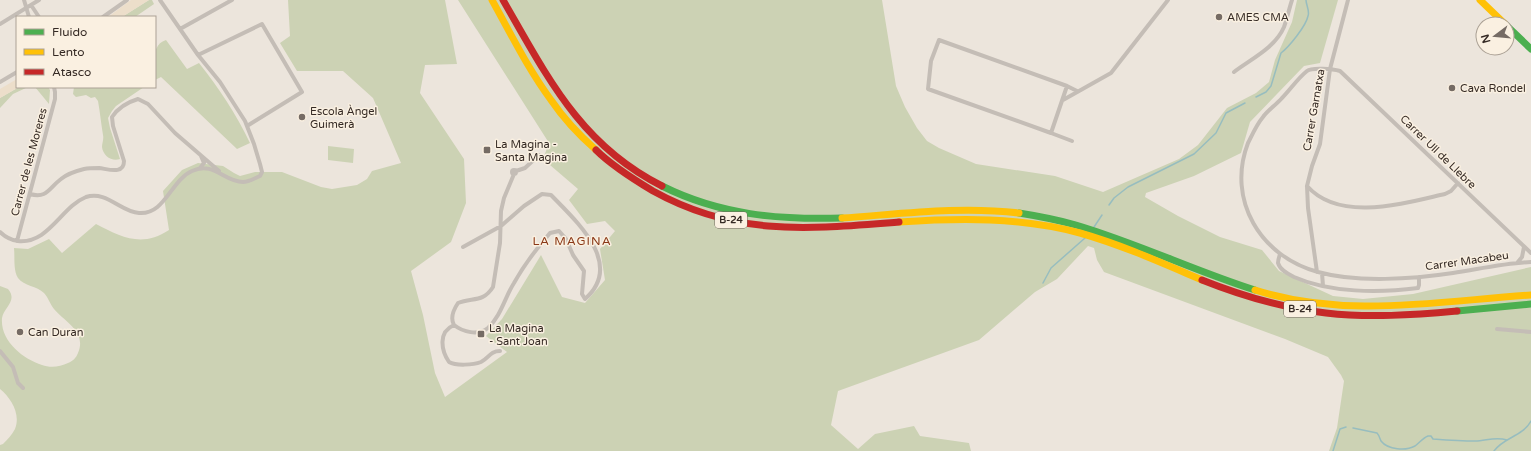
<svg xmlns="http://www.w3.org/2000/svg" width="1531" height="451" font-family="'Varela Round',sans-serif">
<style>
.green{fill:#ccd2b4}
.plaza{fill:#ecdeca}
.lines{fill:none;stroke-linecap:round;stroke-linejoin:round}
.stream{stroke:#97bdbf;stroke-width:1.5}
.street{stroke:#c4bdb6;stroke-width:4}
.fast{stroke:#4caf50;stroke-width:7}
.slow{stroke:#ffc107;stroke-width:7}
.jam{stroke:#c62828;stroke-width:7}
.poi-dot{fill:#756b64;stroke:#faf0e1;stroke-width:1.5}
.labels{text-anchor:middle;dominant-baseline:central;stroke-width:3;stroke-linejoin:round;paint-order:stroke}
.shield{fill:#faf0e1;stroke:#70655d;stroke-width:1}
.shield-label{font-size:10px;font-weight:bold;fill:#352a24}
.poi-label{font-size:11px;fill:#352a24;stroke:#faf0e1;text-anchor:start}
.street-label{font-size:11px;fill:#352a24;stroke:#faf0e1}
.neighbourhood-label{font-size:12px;letter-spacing:1px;fill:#8a3817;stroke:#faf0e1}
</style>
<rect width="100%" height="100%" fill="#ece5dc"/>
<path class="green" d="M 149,0 L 152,0 L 154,4 L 135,17 L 122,17 Z
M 288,0 L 445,0 L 457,64 L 425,65 L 420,93 L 464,159 L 466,203 L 451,242 L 411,271 L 423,315 L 435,373 L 445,397 L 507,352 L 486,336 L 502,319 L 541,255 L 562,297 L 585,303 L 605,280 L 600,249 L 615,231 L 605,221 L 587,224 L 569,200 L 578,189 L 543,159 L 549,143 L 458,0 L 882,0 L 896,86 L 905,107 L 917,128 L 927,141 L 939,148 L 976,164 L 1055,176 L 1103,192 L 1179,159 L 1198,145 L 1227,108 L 1256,93 L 1269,82 L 1275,60 L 1292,22 L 1297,0 L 1338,0 L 1320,63 L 1304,66 L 1250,122 L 1241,153 L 1194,176 L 1146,193 L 1145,197 L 1178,216 L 1220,237 L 1262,250 L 1279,271 L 1333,296 L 1363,299 L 1413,294 L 1531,267 L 1531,451 L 1329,451 L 1337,428 L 1344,381 L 1341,375 L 1328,357 L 1285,339 L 1104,272 L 1097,260 L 1094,248 L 1088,246 L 1057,279 L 1035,292 L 979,340 L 838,391 L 831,425 L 858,449 L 875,434 L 914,426 L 920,436 L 969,443 L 971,451 L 0,451 L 0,445 L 3,444 C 7,440 12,435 15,429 C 21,414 11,398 0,389 L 0,286 L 8,289 C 18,301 4,307 2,318 C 0,341 23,359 42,365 C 50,368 60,367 68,363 C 73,361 76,358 78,353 C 87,332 65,322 54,309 C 50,304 48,297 44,293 C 37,286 24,286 18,278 C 13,270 15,257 14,248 L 28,249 L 49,239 L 62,253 L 96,224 C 121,237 142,248 169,230 L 163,191 L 182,170 L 198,163 L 223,166 L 234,173 L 240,176 L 255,172 L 282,172 L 321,187 L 332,189 L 357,185 L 367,179 L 372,171 L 401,163 L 373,98 L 343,71 L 297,71 L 280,43 L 290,36 Z
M 166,40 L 187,69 L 199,63 C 219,88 236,114 250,143 L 237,149 L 161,77 L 155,80 C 155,66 150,45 166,40 Z
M 19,87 L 28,87 L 13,94 L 0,108 L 0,98 Z
M 35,87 L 48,87 L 50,90 L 49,104 Z
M 74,87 L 144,87 L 116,106 L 112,111 L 108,118 L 110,128 L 120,159 C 112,162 103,156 102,147 C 102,143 104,139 103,135 C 101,123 100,112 98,101 L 95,97 L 91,98 L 86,95 L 76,97 L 73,94 Z
M 328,146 L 354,149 L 353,163 L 328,160 Z"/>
<path class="plaza" d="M 131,0 L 149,0 L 122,17 L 108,17 Z
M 17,79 L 17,87 L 19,87 L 0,98 L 0,89 Z"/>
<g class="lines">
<path class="stream" d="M 1256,97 L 1266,92 L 1271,86 L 1281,53 C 1289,47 1306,26 1308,16 C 1310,11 1306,5 1306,0
M 1109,205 L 1114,198 L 1128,187 L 1194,154 L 1216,133 L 1226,113 L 1245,103
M 1094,227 L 1102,215
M 1043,283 L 1051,268 L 1085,238
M 1353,428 L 1377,433 C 1379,435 1380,439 1381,441 C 1388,450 1406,451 1415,446 C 1419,443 1423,438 1428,436 L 1431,436 L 1433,439 C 1447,440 1461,441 1475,441 C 1486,441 1495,436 1507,440
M 1333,451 L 1340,429 L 1346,427
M 1494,451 C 1504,437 1522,437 1531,421"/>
<path class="street" d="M 24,0 L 29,17
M 31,5 L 39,17
M 103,17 L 127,0
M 0,24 L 39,0
M 180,29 L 232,0
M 198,55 L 262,24 L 302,92 L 247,126
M 1234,72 C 1251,59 1275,48 1284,27 C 1287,19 1289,9 1292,0
M 0,82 L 17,72
M 1067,86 L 1051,133 L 928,89 L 931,61 L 939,40 L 1067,86 L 1077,91
M 1063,100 L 1111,73 L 1168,0
M 1051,133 L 1072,141
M 200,168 L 204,163 L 201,156
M512 172a2 2 0 1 1 4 0a2 2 0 1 1-4 0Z
M 516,171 L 525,168 L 539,155
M 1307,186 C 1340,223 1405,203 1445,194 L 1451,191 L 1458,183
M 30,194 C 47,199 49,188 61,179 C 67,174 76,171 84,169 C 89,168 94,168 99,168 C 108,169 124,175 124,161 L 113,126 L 112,117 C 118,108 128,102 138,99 L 148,104 L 175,133 L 219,171
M 0,232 C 5,237 11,240 18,241 C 49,244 61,207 86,197 C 106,190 121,212 139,213 C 165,215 171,180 192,171 C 214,161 224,182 243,182 C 249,182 255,178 260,176 L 262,172 L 260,164 L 254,144 L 245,121 L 220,82 L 198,55 L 160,0
M 17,241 L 55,99 L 55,92 L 54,87
M 1531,253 L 1340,71 C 1333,69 1312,67 1307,71 C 1298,78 1290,90 1282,98 C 1276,105 1268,110 1263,117 C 1257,124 1252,135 1248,143 C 1226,200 1261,257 1318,272 C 1357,283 1413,279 1453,273 C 1479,269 1505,263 1531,262
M 1280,254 C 1279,257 1278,260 1278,263 C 1280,270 1288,274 1294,277 C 1330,293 1379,293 1418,288 L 1419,285 L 1419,277
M 1517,263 L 1522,257 L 1524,247
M 1317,272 L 1308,208 L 1307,186 L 1312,166 L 1320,144 L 1330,69 L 1348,0
M 1322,273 L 1323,286
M 454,325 C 463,332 478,336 488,328 C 501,316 505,297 514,283 C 524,265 537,248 550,233 L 559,231 L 566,239 L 573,255 L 584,271 L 582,294 L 585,299 C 625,264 576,221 551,195 L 542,194 L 524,206 L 501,226 L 463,247
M 454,325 C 450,318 454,309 458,303 C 472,297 483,303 493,287 L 500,243 L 501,211 L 504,198 L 514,174
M 454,325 C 438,332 441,350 449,362 C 456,366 473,365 481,362 C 489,358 490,351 500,351
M 1497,329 L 1531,332
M 0,351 L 13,367 L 18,383 L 23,388"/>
<path class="fast" d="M 1507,26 L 1531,49
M 662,186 C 720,215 779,220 842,218
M 1019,213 C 1038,216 1058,220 1076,225 C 1137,243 1195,271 1255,290
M 1457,311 L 1531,304"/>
<path class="slow" d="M 492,0 C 511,34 528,69 551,100 C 564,119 579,135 596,150
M 1480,0 L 1505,24
M 842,218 C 901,214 960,206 1019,213
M 899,222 C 960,218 1020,217 1080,233 C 1122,245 1162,263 1202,280
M 1255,290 C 1346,319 1439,301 1531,295"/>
<path class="jam" d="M 503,0 C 547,76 580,145 662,186
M 596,150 C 612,166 633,179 653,191 C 736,237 808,229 899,222
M 1202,280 C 1242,296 1283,308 1326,313 C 1369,318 1413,315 1457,311"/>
</g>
<g class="poi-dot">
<circle cx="1219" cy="17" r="4"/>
<circle cx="1452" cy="88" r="4"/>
<circle cx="302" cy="117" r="4"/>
<rect x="483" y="146" width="8" height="8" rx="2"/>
<circle cx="20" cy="332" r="4"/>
<rect x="477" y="330" width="8" height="8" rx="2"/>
</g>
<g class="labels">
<g class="shield">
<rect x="715" y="212" width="32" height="16" rx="3"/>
<rect x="1284" y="301" width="32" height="16" rx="3"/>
</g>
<g class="shield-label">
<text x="731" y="220">B-24</text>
<text x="1300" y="309">B-24</text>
</g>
<g class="poi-label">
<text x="1227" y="17">AMES CMA</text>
<text x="1460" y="88">Cava Rondel</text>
<text x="310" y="111">Escola Àngel<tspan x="310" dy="13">Guimerà</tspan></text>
<text x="495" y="144">La Magina -<tspan x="495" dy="13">Santa Magina</tspan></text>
<text x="489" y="328">La Magina<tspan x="489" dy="13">- Sant Joan</tspan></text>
<text x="28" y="332">Can Duran</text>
</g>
<g class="street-label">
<text transform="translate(1314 110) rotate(-80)">Carrer Garnatxa</text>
<text transform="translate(1438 152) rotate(44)">Carrer Ull de Llebre</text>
<text transform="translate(29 162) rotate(-75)">Carrer de les Moreres</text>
<text transform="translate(1467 261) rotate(-8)">Carrer Macabeu</text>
</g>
<g class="neighbourhood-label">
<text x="572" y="241">LA MAGINA</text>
</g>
</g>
<rect x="16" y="16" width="140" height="72" fill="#faf0e1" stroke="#aba195"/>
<rect x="24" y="29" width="20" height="6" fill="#4caf50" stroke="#aba195"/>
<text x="52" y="36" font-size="12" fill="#352a24">Fluido</text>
<rect x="24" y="49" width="20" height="6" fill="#ffc107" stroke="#aba195"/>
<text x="52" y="56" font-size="12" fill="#352a24">Lento</text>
<rect x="24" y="69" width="20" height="6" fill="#c62828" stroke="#aba195"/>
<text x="52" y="76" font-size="12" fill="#352a24">Atasco</text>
<g transform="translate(1495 36) rotate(254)"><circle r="19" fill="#faf0e1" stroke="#aba195"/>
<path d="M0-3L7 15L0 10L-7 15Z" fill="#756b64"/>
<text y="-6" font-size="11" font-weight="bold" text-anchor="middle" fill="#352a24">N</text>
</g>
</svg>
